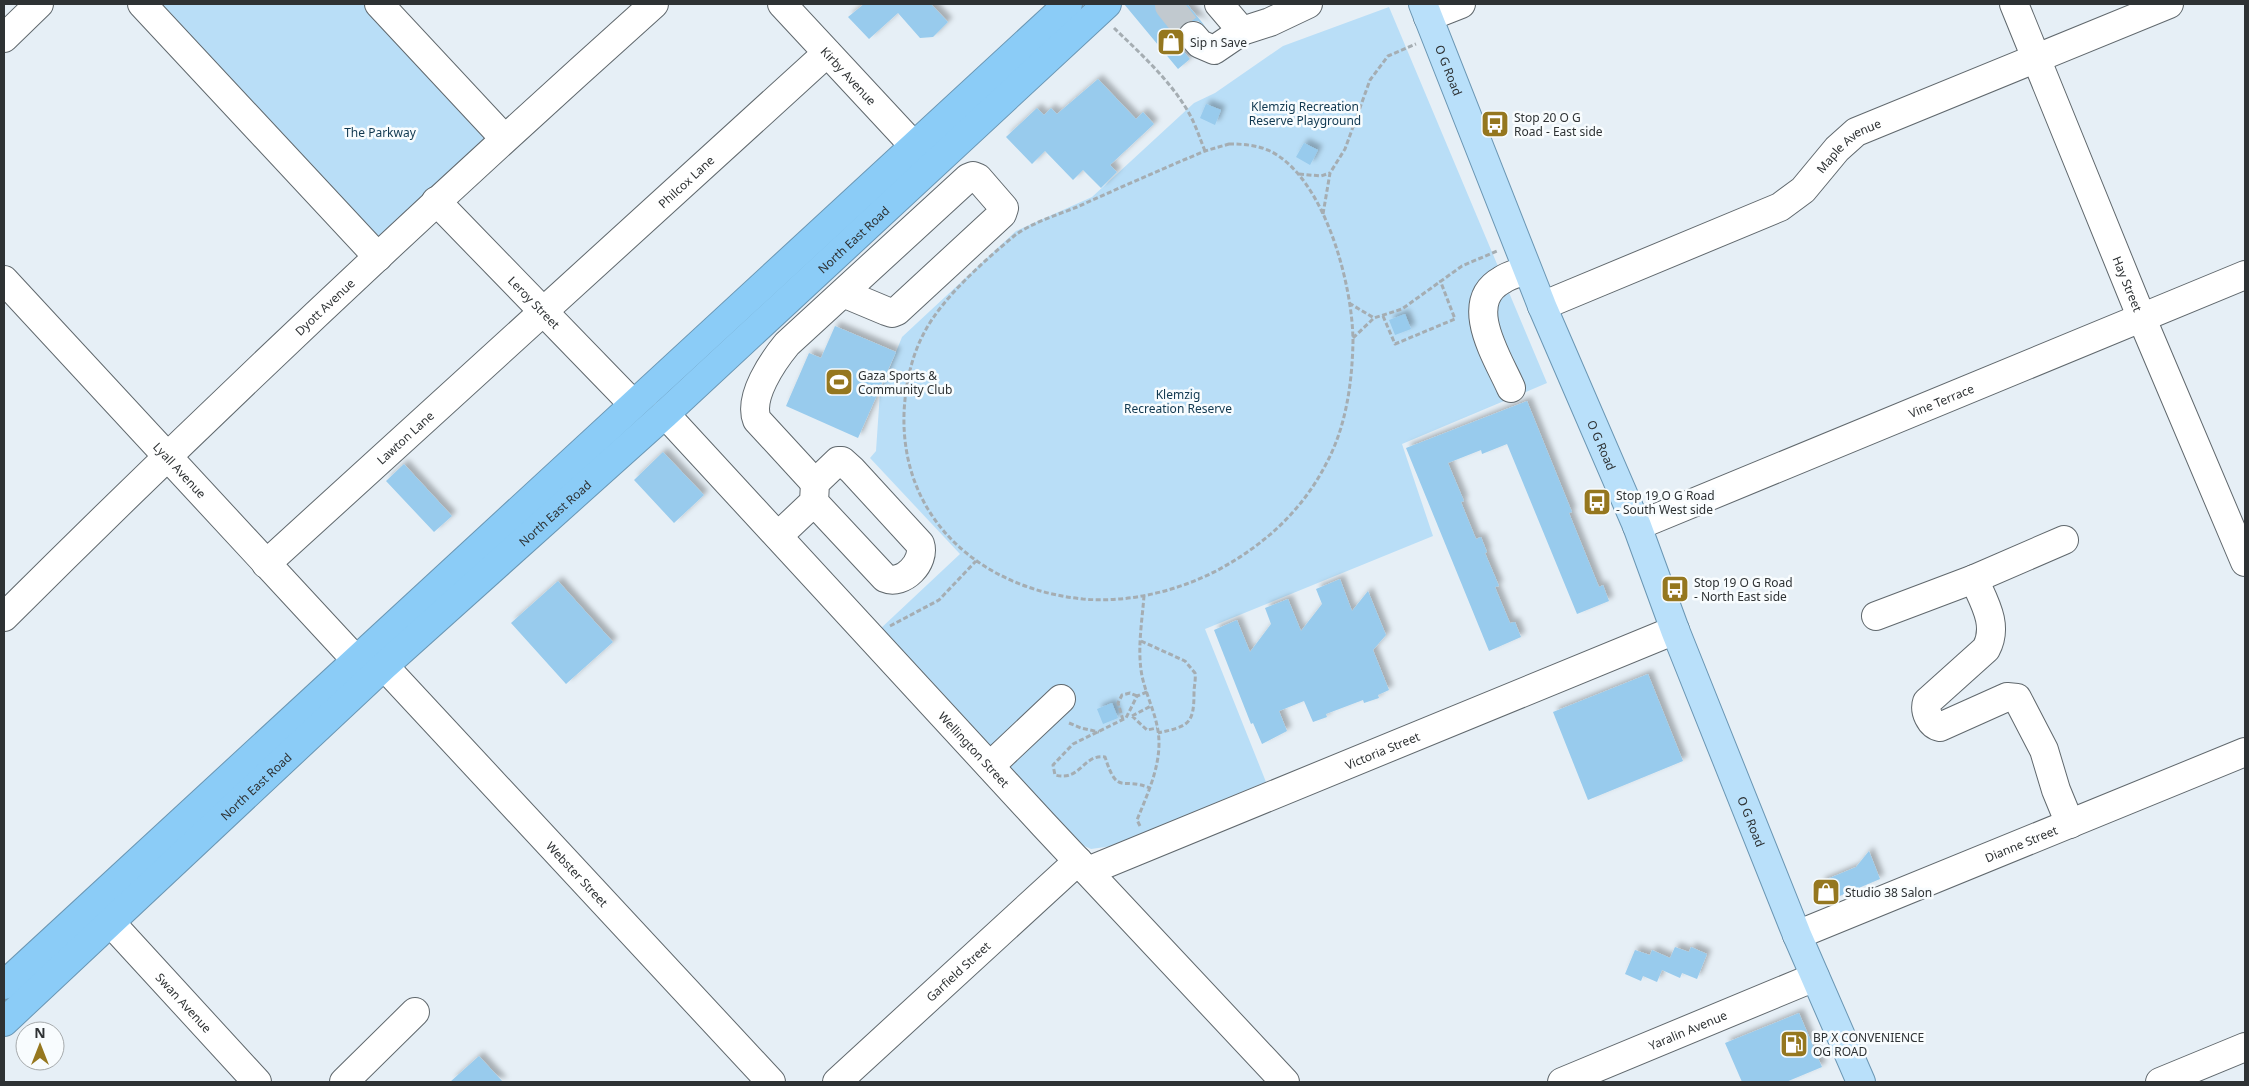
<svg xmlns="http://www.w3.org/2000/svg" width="2249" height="1086" font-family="'Noto Sans',sans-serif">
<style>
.green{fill:#b9def7}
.building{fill:#98cbed;filter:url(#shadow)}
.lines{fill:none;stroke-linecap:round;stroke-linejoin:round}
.minor-tunnel{stroke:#c1c9cf;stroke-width:28;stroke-dasharray:28 14;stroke-linecap:butt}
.minor-casing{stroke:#60686d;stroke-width:30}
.major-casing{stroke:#6a96b3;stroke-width:30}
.highway-casing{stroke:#6a96b3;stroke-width:30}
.path{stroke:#a5adb2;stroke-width:3;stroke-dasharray:5 2.5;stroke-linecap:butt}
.minor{stroke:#fff;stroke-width:28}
.major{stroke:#b9e0fa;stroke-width:28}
.highway{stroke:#8bccf7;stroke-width:28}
.labels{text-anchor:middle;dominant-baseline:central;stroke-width:5;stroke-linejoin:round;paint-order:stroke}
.poi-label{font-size:12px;fill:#2e3234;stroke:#f8fcfe;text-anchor:start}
.street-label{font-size:12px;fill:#2e3234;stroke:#f8fcfe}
.park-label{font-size:12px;fill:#103850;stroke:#f8fcfe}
</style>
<defs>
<filter id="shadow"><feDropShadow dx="4.5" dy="-4.5" stdDeviation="2.5" flood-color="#0004"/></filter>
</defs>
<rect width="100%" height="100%" fill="#e6eff6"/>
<path class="green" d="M 145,4 L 379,4 L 504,138 L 376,256 Z
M 1389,7 L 1547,383 L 1402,444 L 1433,536 L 1205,629 L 1266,782 L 1112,846 L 1091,849 L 1080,844 L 879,630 L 960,554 L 870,458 L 876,451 L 880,392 L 902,337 L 1016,231 L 1092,197 L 1194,103 L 1215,93 L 1283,46 Z"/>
<path class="building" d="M 864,4 L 931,4 L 948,22 L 933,37 L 920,38 L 898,13 L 869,39 L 848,17 Z
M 1124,4 L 1187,4 L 1205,26 L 1198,21 L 1190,21 L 1183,24 L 1178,31 L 1180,47 L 1190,59 L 1178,69 Z
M 1098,79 L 1136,119 L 1143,112 L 1154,124 L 1110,165 L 1117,172 L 1101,188 L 1083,170 L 1073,180 L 1045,151 L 1032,164 L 1006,137 L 1037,108 L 1044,115 L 1051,108 L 1057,114 Z
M 1206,104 L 1221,110 L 1215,125 L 1200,118 Z
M 1304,143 L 1318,150 L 1310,165 L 1296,157 Z
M 1405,314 L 1411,329 L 1395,335 L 1389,320 Z
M 835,326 L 896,352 L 858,438 L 786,406 L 809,353 L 821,358 Z
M 1527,401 L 1572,512 L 1569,513 L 1599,587 L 1603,585 L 1609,601 L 1577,614 L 1507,444 L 1482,454 L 1481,450 L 1448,463 L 1464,501 L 1461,502 L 1476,539 L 1481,537 L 1487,552 L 1485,553 L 1499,586 L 1495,587 L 1510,623 L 1515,622 L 1521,637 L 1489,651 L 1406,448 Z
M 663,452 L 704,495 L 674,523 L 634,480 Z
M 404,464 L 452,516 L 434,532 L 386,481 Z
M 1340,579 L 1352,611 L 1368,591 L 1386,635 L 1373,650 L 1389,690 L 1378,695 L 1379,698 L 1364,703 L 1363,700 L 1326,714 L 1327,717 L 1313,722 L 1304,701 L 1279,711 L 1287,731 L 1262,744 L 1253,723 L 1251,724 L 1214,630 L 1237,620 L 1250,652 L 1271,624 L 1265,608 L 1288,599 L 1301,631 L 1322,604 L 1316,589 Z
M 558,581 L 613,642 L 566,684 L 511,623 Z
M 1648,674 L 1683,761 L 1588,800 L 1553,712 Z
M 1112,703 L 1118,718 L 1103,724 L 1097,709 Z
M 1869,851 L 1880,879 L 1835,898 L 1824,893 L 1820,882 L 1856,867 Z
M 1675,947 L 1689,952 L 1691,947 L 1707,954 L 1697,979 L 1682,973 L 1680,978 L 1662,970 L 1657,982 L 1643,976 L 1641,981 L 1625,974 L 1635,950 L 1650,955 L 1652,950 L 1670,958 Z
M 1799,1013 L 1822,1067 L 1786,1082 L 1742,1082 L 1725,1043 Z
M 479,1056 L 503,1082 L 450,1082 Z"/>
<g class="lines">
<path class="minor-tunnel" d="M 1169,4 L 1169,6 L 1193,36"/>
<defs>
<g id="minor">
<path d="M 142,4 L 378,257"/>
<path d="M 379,4 L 504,138"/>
<path id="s1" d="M 782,4 L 915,147"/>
<path d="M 1219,4 L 1242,31 L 1270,22 L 1308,4"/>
<path id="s2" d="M 2014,4 L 2145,326 L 2245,562"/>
<path d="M 1428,17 L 1461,4"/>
<path d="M 1193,36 L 1200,44 L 1214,50 L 1242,31"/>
<path d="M 4,38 L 39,4"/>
<path id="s3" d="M 436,201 L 633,404"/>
<path id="s4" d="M 4,280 L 356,660"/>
<path id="s5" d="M 1542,306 L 1780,207 L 1803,190 L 1837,149 L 1856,132 L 2169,4"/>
<path d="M 1511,388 C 1498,358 1461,303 1502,280 C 1509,275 1519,273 1527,270"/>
<path id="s6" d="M 665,414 L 1044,825 L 1285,1082"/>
<path d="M 815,483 L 757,420 C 748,397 773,361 787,344 L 968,178 L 973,176 L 978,178 L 1004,208 L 1002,214 L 897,311 L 892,313 L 886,311 L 843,293"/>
<path id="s7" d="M 1637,526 L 2245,275"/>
<path d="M 778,536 L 814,502 L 815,483 L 838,461 L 842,461 L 852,470 L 920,544 C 926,562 903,586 885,578 L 814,502"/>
<path id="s8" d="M 266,564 L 827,53"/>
<path d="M 1974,579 C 1984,602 1999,625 1986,649 L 1927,702 C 1924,711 1930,725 1940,727 L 2007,697 L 2017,698 L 2044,750 L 2056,790 L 2070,824"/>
<path d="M 1876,616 L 1974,579 L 2064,540"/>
<path id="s9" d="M 4,617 C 215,407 432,203 654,4"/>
<path id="s10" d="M 384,666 L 771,1082"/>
<path d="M 990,766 L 1061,699"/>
<path id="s11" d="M 1088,871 L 1675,630"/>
<path id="s12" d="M 111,923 L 257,1082"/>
<path id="s13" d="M 1797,935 L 2245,752"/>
<path d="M 344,1082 L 415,1012"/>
<path id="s14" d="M 837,1082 L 1078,861"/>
<path id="s15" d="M 1562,1082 L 1815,977"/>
<path d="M 2160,1082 L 2245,1047"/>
</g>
<g id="major">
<path id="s16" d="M 1423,4 L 1542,306 L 1637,526 L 1675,630 L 1797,935 L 1861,1082"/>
</g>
<g id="highway">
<path d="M 4,985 L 1068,4"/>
<path id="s17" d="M 4,1022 L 384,666 L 665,414 L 1107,4"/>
</g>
</defs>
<use href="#minor" class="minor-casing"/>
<use href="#major" class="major-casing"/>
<use href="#highway" class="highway-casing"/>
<path class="path" d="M 1114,28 C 1141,54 1172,82 1190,115 C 1196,126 1200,139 1205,151
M 1229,144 C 1243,144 1257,145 1270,151 C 1325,178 1353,286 1353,342 C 1352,384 1346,427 1326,464 C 1302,511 1264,545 1218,570 C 1178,591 1129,603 1083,599 C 983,589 901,521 904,414 C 905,387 911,357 924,333 C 942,298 983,262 1014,236 C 1031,223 1057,215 1077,207 C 1119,188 1162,169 1205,151 Z
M 1299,174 L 1321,176 L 1330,173
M 1323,214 L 1330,173 L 1345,149 L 1370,80 L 1388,56 L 1416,44
M 1349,303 L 1374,318
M 1383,316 L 1395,344 L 1455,319 L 1440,280
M 1353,338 L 1374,318 L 1402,309 L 1462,266 L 1497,251
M 890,626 L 939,600 L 976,561
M 1141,641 L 1185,661 L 1195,673 C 1196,680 1194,686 1194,693 C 1194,725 1188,726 1158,733
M 1147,692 L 1137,696 L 1126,718 L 1073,744 L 1053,765 L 1055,775 C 1081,782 1082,754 1105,757 C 1118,797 1121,776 1150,788
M 1132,716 L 1147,730 L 1157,728
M 1132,716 L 1151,706
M 1123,720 L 1118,703 L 1122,695 L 1130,693 L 1137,696
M 1069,723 L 1081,728 L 1099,732
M 1140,826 L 1137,820 C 1147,795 1159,770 1159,743 C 1159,719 1147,699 1142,676 C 1137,650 1142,622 1144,596"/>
<use href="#minor" class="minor"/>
<use href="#major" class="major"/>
<use href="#highway" class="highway"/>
</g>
<defs>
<symbol id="shop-square" viewBox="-11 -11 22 22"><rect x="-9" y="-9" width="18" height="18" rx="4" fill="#95771f" stroke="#f8fcfe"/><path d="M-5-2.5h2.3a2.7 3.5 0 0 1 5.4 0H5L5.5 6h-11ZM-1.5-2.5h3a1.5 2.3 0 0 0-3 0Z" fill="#fff"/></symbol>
<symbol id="bus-square" viewBox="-11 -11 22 22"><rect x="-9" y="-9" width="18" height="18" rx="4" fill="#95771f" stroke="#f8fcfe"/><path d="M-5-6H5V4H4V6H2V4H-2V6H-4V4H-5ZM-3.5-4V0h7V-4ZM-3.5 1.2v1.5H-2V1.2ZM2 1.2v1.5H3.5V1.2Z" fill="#fff"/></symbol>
<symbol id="stadium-square" viewBox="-11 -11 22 22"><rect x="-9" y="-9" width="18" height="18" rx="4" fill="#95771f" stroke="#f8fcfe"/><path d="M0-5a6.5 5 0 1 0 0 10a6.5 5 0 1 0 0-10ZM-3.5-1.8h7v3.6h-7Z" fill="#fff"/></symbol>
<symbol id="fuel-square" viewBox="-11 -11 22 22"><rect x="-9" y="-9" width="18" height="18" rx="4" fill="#95771f" stroke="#f8fcfe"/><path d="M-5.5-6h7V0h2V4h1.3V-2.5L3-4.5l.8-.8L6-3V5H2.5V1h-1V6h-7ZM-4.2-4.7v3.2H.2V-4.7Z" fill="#fff"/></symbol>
</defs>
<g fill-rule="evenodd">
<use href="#shop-square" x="1155" y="26" width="32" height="32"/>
<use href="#bus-square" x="1479" y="108" width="32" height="32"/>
<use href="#stadium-square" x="823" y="366" width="32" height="32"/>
<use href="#bus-square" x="1581" y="486" width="32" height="32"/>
<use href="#bus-square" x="1659" y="573" width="32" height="32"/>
<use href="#shop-square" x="1810" y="876" width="32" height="32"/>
<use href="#fuel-square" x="1778" y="1028" width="32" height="32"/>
</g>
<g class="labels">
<g class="poi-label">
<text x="1190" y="42">Sip n Save</text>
<text x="1514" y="117">Stop 20 O G<tspan x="1514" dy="14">Road - East side</tspan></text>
<text x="858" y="375">Gaza Sports &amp;<tspan x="858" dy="14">Community Club</tspan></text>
<text x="1616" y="495">Stop 19 O G Road<tspan x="1616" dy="14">- South West side</tspan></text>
<text x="1694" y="582">Stop 19 O G Road<tspan x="1694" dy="14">- North East side</tspan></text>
<text x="1845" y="892">Studio 38 Salon</text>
<text x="1813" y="1037">BP X CONVENIENCE<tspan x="1813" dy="14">OG ROAD</tspan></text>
</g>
<g class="street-label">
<text stroke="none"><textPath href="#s16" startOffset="71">O G Road</textPath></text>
<text stroke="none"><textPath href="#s1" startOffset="98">Kirby Avenue</textPath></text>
<text stroke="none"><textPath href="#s5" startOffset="351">Maple Avenue</textPath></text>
<text stroke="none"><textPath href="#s8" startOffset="568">Philcox Lane</textPath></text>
<text stroke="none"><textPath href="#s17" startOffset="1155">North East Road</textPath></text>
<text stroke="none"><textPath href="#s2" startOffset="302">Hay Street</textPath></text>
<text stroke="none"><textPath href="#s3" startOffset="141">Leroy Street</textPath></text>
<text stroke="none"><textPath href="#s9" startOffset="446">Dyott Avenue</textPath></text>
<text stroke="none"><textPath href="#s7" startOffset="329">Vine Terrace</textPath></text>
<text stroke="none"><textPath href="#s8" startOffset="188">Lawton Lane</textPath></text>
<text stroke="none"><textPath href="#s16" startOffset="476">O G Road</textPath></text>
<text stroke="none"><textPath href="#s4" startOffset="259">Lyall Avenue</textPath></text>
<text stroke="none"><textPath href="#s17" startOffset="750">North East Road</textPath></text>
<text stroke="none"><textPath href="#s6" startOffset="456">Wellington Street</textPath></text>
<text stroke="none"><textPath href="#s11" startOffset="318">Victoria Street</textPath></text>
<text stroke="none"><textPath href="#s17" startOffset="345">North East Road</textPath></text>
<text stroke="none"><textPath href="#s16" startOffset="881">O G Road</textPath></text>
<text stroke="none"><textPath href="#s13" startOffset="242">Dianne Street</textPath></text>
<text stroke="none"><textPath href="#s10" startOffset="284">Webster Street</textPath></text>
<text stroke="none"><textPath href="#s14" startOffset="164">Garfield Street</textPath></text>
<text stroke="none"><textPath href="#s12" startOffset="108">Swan Avenue</textPath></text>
<text stroke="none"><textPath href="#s15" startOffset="136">Yaralin Avenue</textPath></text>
</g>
<g class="park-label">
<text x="1305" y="106">Klemzig Recreation<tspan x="1305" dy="14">Reserve Playground</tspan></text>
<text x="380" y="132">The Parkway</text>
<text x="1178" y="394">Klemzig<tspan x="1178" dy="14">Recreation Reserve</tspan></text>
</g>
</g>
<rect width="2249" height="1086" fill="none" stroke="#2e3234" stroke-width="10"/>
<g transform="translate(40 1046)"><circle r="24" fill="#f8fcfe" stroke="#a7abad"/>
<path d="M0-4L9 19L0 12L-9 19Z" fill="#95771f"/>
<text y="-8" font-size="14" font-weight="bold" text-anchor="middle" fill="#2e3234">N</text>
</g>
</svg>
